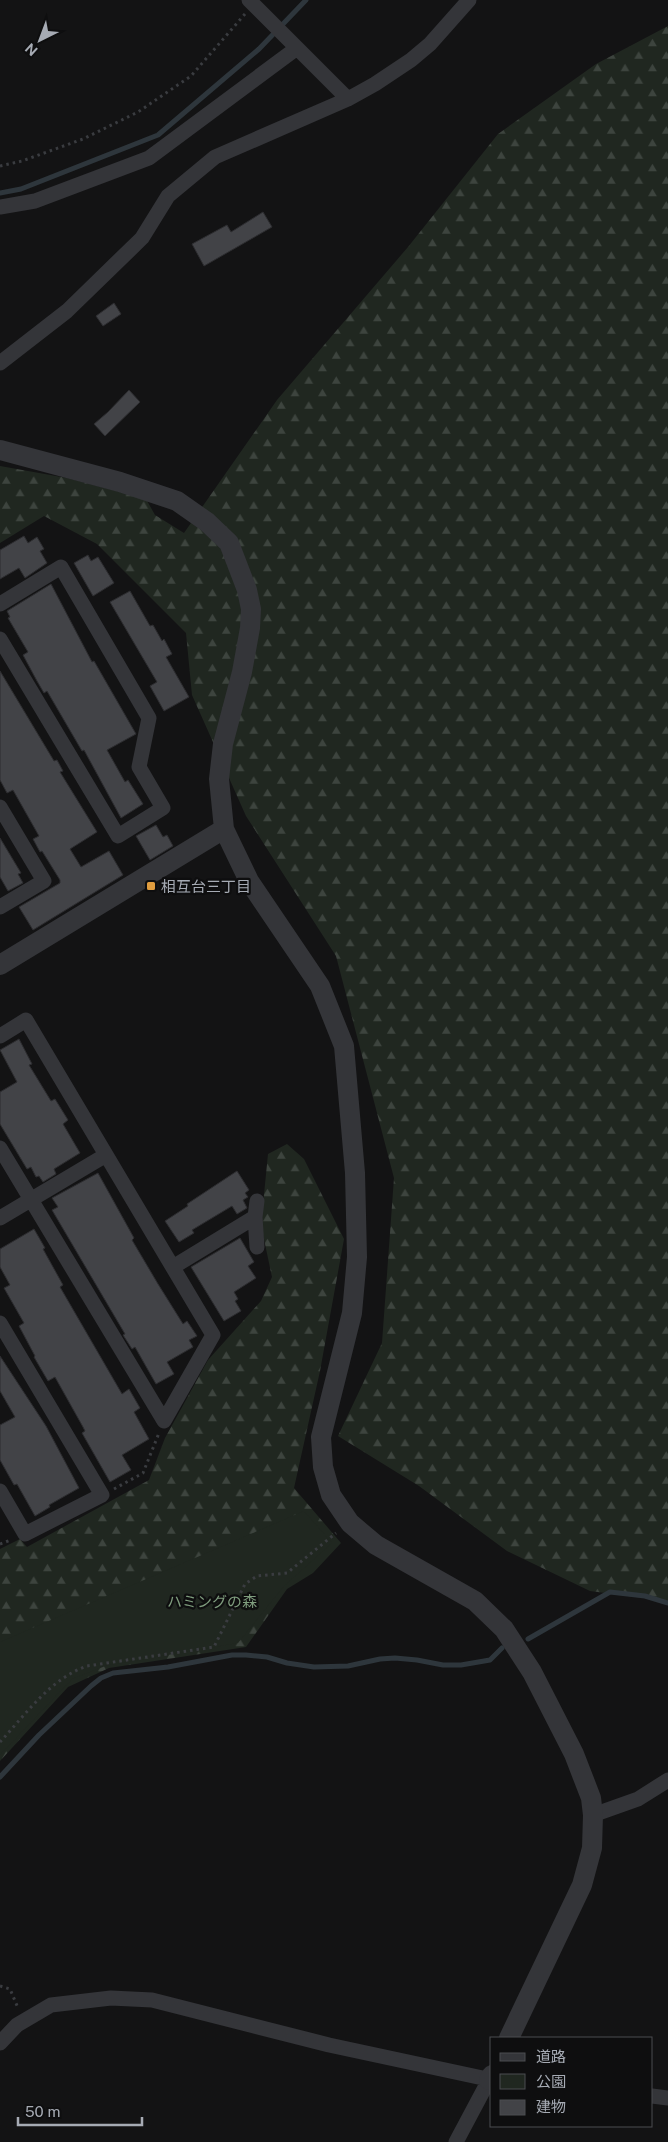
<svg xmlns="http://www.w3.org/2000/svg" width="668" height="2142" font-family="'Public Sans','Noto Sans JP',sans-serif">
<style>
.forest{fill:url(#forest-firs)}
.park{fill:#202720}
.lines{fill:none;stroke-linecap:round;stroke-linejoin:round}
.stream{stroke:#2e363c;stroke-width:5}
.building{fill:#424347;stroke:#2d2d30}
.path{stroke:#3a3c40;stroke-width:3;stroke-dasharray:2.5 4;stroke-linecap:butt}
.minor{stroke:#343539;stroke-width:15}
.tertiary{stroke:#343539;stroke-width:20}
.poi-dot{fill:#e09d3f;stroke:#0e0e0f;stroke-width:2}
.labels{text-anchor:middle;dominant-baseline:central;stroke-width:4.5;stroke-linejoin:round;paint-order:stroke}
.poi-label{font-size:15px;fill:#a6abb4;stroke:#0e0e0f;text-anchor:start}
.park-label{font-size:15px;fill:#7f9d7e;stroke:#0e0e0f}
</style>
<defs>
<pattern id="forest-firs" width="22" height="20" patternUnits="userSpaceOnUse" patternTransform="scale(1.25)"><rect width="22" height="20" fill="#202720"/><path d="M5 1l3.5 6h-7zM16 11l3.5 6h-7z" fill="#3d443e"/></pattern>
</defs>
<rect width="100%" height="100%" fill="#131314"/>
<path class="forest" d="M 668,26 L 668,1601 L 666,1601 L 590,1591 L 507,1551 L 419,1486 L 338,1436 L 382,1343 L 394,1178 L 336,956 L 246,816 L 192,695 L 186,633 L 97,544 L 44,516 L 0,543 L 0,466 L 67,478 L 146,499 L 155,515 L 184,533 L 277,400 L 408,247 L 498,134 L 596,64 Z
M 287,1144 L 304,1159 L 344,1239 L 320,1371 L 294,1488 L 341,1543 L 313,1573 L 287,1589 L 246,1647 L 109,1668 L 68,1687 L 0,1761 L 0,1549 L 20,1539 L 27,1547 L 149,1480 L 165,1438 L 208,1360 L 261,1301 L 272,1277 L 261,1225 L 268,1154 Z"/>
<path class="park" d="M 304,1511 L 332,1543 L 284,1586 L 238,1643 L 108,1665 L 72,1679 L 0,1755 L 0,1642 Z"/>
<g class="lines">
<path class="stream" d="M 0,193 L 21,189 L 158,135 L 259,49 L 306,0
M 528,1639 L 610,1592 L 645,1596 L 668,1603
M 0,1777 L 39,1735 L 91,1686 L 101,1678 L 113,1673 L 168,1667 L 232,1655 L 246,1655 L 267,1657 L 287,1663 L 314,1667 L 348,1666 L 380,1659 L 395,1658 L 417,1660 L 443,1665 L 461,1665 L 490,1660 L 502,1648"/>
</g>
<path class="building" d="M 263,212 L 272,227 L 204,266 L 192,244 L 227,225 L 231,232 Z
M 114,303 L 121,314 L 103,326 L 96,316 Z
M 129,390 L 140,402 L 105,436 L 94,424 L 108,412 Z
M 24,536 L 28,543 L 37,537 L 44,549 L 40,551 L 47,563 L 25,578 L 19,568 L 0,579 L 0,550 Z
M 88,555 L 91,561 L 98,557 L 114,583 L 93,596 L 74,563 Z
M 51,584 L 92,662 L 94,661 L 136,734 L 107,750 L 125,782 L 128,780 L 143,804 L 121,818 L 84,750 L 82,751 L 47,691 L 44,693 L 37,681 L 23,655 L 28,652 L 8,618 L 10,617 L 7,611 Z
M 130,591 L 150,626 L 153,625 L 162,641 L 164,639 L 172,654 L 166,657 L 189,697 L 164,711 L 150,686 L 157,682 L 110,602 Z
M 0,671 L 54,761 L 57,760 L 63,771 L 60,772 L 97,832 L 70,849 L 81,867 L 109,851 L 123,875 L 33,930 L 19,907 L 60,883 L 60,880 L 42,851 L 40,852 L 33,839 L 39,836 L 13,790 L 7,793 L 0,780 Z
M 156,825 L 163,837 L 167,835 L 173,846 L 150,860 L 136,836 Z
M 0,838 L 21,873 L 18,874 L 23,883 L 8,891 L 0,877 Z
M 19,1039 L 32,1064 L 29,1065 L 51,1101 L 55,1099 L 68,1120 L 63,1124 L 80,1153 L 54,1169 L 56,1174 L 43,1182 L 39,1176 L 36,1177 L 31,1167 L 27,1169 L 0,1124 L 0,1092 L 17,1082 L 0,1050 Z
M 237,1171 L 249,1190 L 245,1193 L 248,1197 L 243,1200 L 247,1208 L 237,1214 L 232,1206 L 192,1230 L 194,1233 L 179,1242 L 165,1221 L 188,1206 L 187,1204 Z
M 98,1173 L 134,1238 L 132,1240 L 158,1284 L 183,1324 L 187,1321 L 197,1336 L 189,1340 L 193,1347 L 167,1362 L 174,1374 L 156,1384 L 135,1347 L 132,1349 L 123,1335 L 125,1334 L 52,1210 L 58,1207 L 52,1198 Z
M 34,1229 L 45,1248 L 43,1249 L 63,1285 L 60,1287 L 122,1394 L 129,1389 L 140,1408 L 134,1412 L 149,1439 L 122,1455 L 131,1470 L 110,1482 L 82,1433 L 85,1431 L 83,1427 L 55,1377 L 48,1381 L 34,1357 L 35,1356 L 19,1326 L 24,1323 L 4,1288 L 10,1285 L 0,1267 L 0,1249 Z
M 240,1238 L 254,1262 L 248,1266 L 256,1278 L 234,1292 L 238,1299 L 235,1301 L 241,1311 L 224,1321 L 191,1267 Z
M 0,1356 L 46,1426 L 79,1488 L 49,1505 L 50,1507 L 35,1516 L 17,1484 L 14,1485 L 0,1460 L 0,1425 L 15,1417 L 0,1391 Z"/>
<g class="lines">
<path class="path" d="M 0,166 L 22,161 L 83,139 L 138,112 L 191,76 L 245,14
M 114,1489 L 143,1473 L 159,1433
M 0,1544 L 11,1540
M 0,1742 C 26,1714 50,1679 87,1666 L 214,1647 L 245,1584 L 257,1576 L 287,1573 L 336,1533
M 0,1986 L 10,1989 L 18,2008"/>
<path class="minor" d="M 249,0 L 348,99
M 0,207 L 35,201 L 149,158 L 297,48
M 0,363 L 67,311 L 142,238 L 168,196 L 215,157 L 348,99 L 375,84 L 411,60 L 430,44 L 469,0
M 0,604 L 61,567 L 149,718 L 139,767 L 163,808 L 118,836 L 0,639
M 0,807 L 44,881 L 0,907
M 0,1036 L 26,1020 L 213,1335 L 164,1421 L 0,1148
M 257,1201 L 255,1217 L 257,1247
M 0,1218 L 106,1155
M 173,1267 L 255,1217
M 0,1323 L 102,1495 L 25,1534 L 0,1491
M 593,1815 L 638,1799 L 668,1780
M 0,2043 L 17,2025 L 51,2005 L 111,1998 L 152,2000 L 329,2045 L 492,2080
M 652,2096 L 668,2098
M 456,2142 L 489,2080"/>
<path class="tertiary" d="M 0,450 L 120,482 L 177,501 L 207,522 L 229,543 L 247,590 L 251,609 L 250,628 L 242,672 L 223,744 L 219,779 L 224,829 L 249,881 L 320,986 L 344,1046 L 355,1173 L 357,1257 L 352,1313 L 321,1437 L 323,1467 L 331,1495 L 350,1523 L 376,1545 L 475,1601 L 504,1629 L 532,1672 L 574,1754 L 591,1798 L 593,1815 L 592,1848 L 582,1885 L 509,2038
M 0,965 L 224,829
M 489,2080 L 492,2075"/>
</g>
<rect class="poi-dot" x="146" y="881" width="10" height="10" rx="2.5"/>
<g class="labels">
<g class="poi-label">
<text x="161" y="886">相互台三丁目</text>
</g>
<g class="park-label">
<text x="212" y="1601">ハミングの森</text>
</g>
</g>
<rect x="490" y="2037" width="162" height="90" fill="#0e0e0f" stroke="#4b4d51"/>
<rect x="500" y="2053" width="25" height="8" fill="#343539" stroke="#4b4d51"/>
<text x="536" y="2062" font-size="15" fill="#a6abb4">道路</text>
<rect x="500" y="2074" width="25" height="15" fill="#202720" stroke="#4b4d51"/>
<text x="536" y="2087" font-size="15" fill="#a6abb4">公園</text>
<rect x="500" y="2100" width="25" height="15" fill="#424347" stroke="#4b4d51"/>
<text x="536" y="2112" font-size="15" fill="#a6abb4">建物</text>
<g transform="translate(40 40) rotate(222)" stroke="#0e0e0f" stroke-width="4" paint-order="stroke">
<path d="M0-4L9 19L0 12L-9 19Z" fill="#a6abb4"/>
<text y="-8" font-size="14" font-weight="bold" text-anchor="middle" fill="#a6abb4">N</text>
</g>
<path d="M18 2117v8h124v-8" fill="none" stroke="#a6abb4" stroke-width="2.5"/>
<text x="25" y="2117" font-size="15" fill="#a6abb4" stroke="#0e0e0f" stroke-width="4" paint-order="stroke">50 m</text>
</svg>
